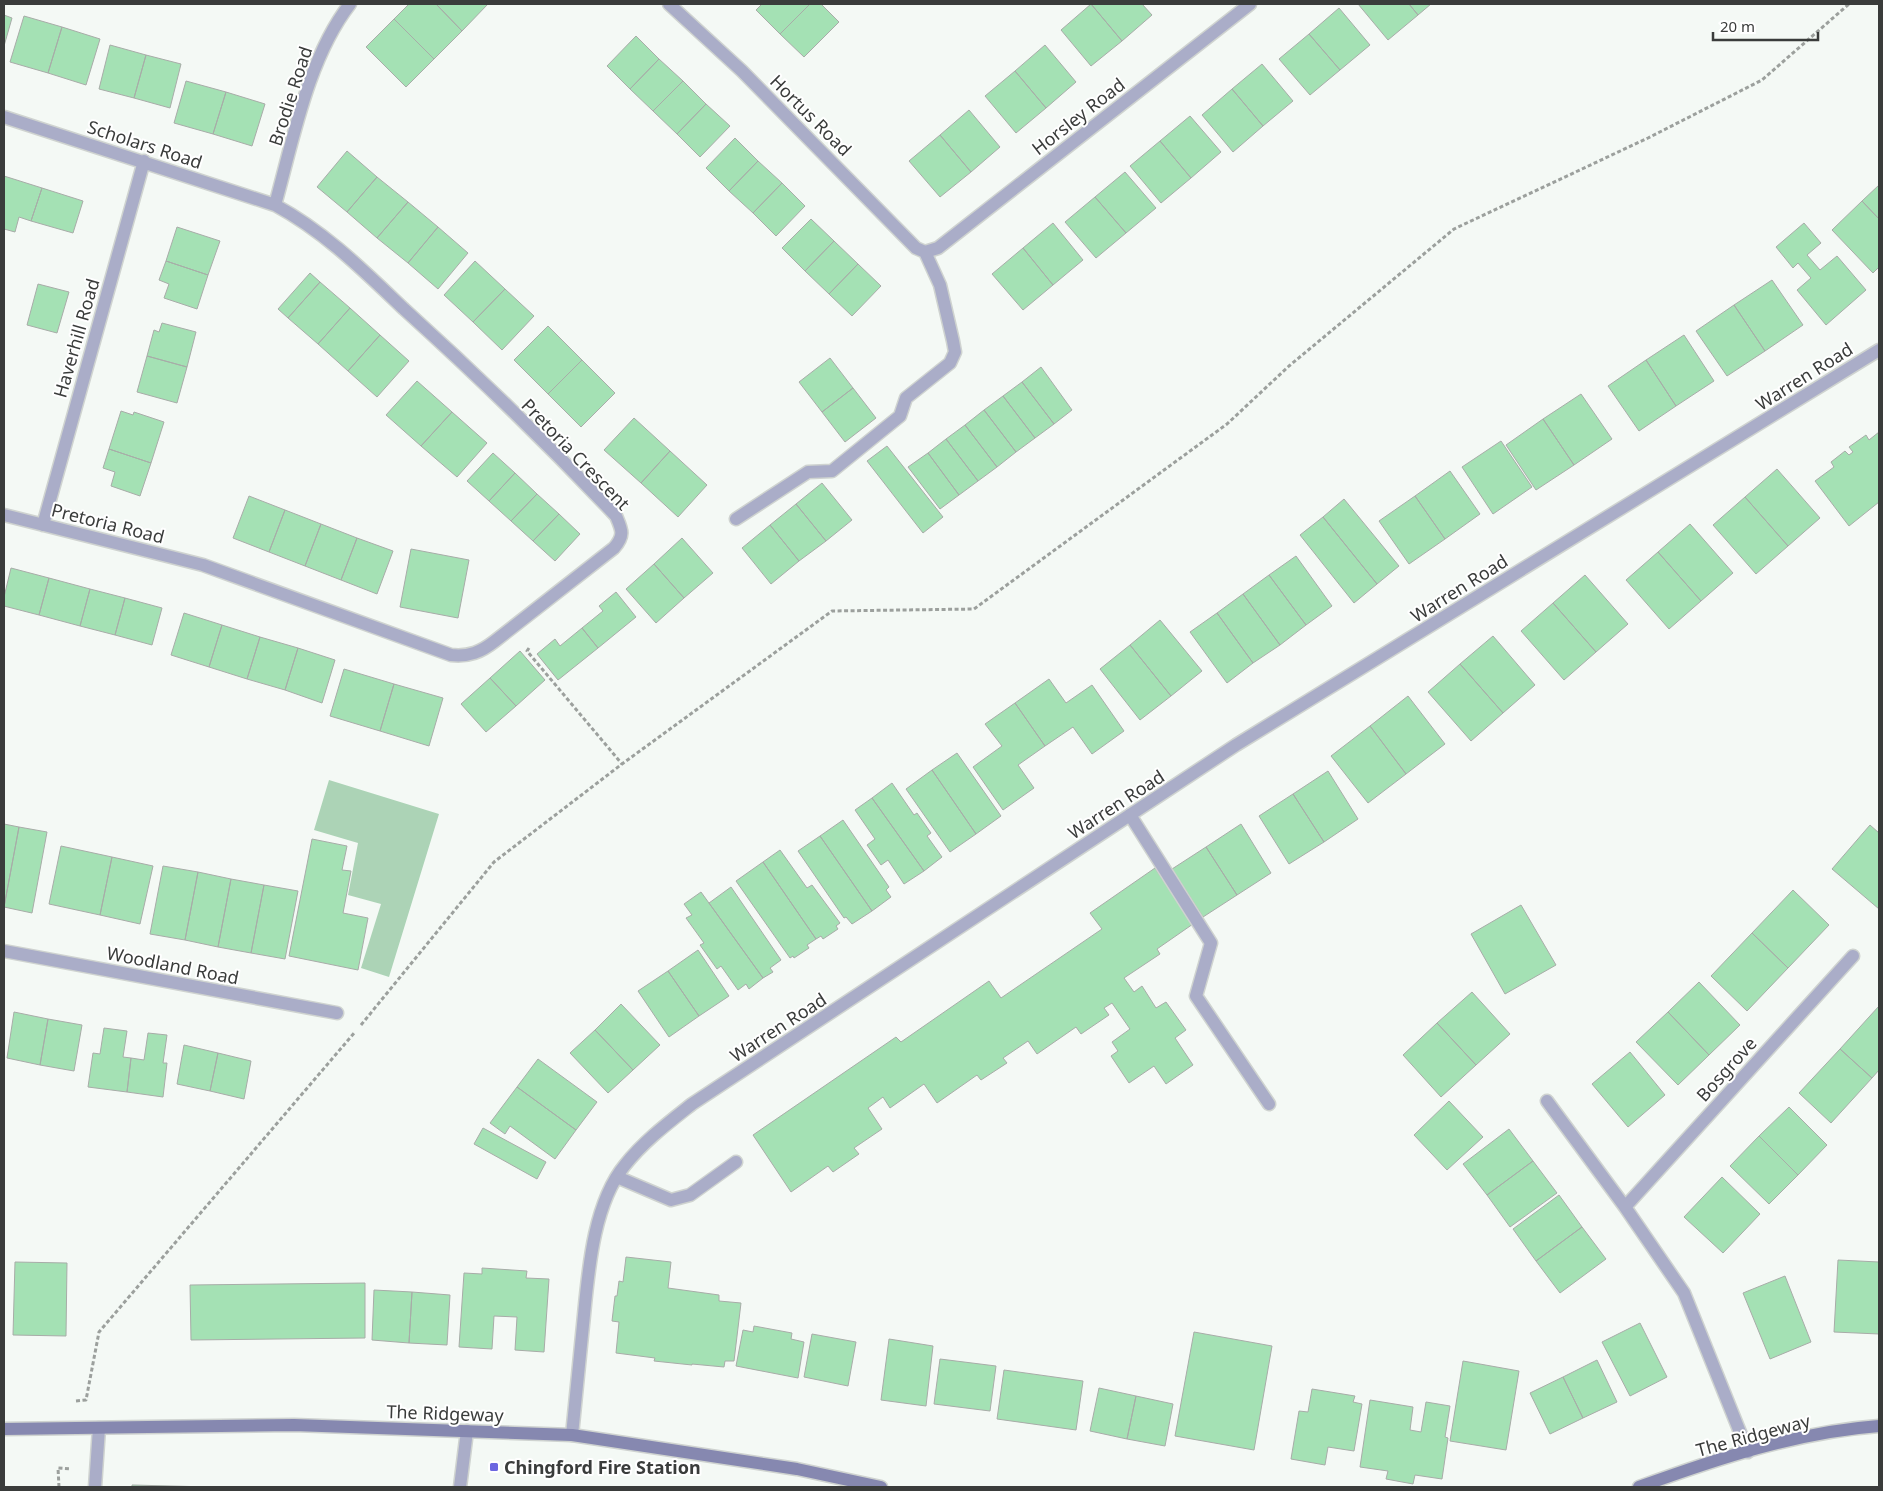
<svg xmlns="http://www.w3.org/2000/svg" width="1883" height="1491" font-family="'Noto Sans',sans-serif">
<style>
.green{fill:#acd3b6}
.building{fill:#a4e1b4;stroke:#a8aca8}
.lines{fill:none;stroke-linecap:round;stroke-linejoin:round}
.service-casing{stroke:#cfd3d0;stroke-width:15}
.minor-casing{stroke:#cfd3d0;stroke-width:15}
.secondary-casing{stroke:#cfd3d0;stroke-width:15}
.path{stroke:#9ca09d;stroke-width:3;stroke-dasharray:4 2.5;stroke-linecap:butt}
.service{stroke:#aaadc8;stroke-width:12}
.minor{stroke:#aaadc8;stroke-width:12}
.secondary{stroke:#8688b0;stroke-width:12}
.poi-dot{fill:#6c66e0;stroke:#fff;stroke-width:2}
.labels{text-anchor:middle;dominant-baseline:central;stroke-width:4;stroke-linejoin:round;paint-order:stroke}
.street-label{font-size:18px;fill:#3a3c3b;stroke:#fff}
.poi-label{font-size:18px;font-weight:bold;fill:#3a3c3b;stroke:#fff;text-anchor:start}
</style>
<rect width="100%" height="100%" fill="#f4f9f5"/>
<path class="green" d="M 329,780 L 439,814 L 389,977 L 361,968 L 381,904 L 348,895 L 358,843 L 314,830 Z"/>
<path class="building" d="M 409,4 L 436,4 L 462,31 L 434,59 L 394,19 Z
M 436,4 L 488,4 L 462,31 Z
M 762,4 L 810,4 L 780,34 L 756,10 Z
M 810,4 L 821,4 L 839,22 L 804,57 L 780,34 Z
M 1091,4 L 1122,41 L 1091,66 L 1061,30 Z
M 1091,4 L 1142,4 L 1152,15 L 1122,41 Z
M 1358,4 L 1409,4 L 1418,15 L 1388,40 Z
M 1409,4 L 1431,4 L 1418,15 Z
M 1339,8 L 1370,45 L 1340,70 L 1309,34 Z
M 4,15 L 12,18 L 4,46 Z
M 24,16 L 62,27 L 48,73 L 10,62 Z
M 394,19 L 434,59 L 406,87 L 366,47 Z
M 62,27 L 100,39 L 86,85 L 48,73 Z
M 1309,34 L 1340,70 L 1310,95 L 1279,59 Z
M 636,36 L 659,59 L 630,89 L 607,66 Z
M 110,45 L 146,55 L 134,98 L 99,89 Z
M 1045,45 L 1076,82 L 1046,108 L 1015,71 Z
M 146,55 L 181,64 L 170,108 L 134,98 Z
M 659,59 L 683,81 L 653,111 L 630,89 Z
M 1262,64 L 1293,101 L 1263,126 L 1232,89 Z
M 1015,71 L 1046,108 L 1016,133 L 985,96 Z
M 186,81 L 226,92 L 213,134 L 174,123 Z
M 683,81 L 706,104 L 677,134 L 653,111 Z
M 1232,89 L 1263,126 L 1233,152 L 1202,115 Z
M 226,92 L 265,104 L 252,146 L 213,134 Z
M 706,104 L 730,126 L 700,157 L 677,134 Z
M 969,110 L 1000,147 L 971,172 L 940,135 Z
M 1190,116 L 1221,152 L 1191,178 L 1160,141 Z
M 940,135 L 971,172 L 940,197 L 909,161 Z
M 735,138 L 758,161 L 729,191 L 706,168 Z
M 1160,141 L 1191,178 L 1161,203 L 1130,166 Z
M 347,151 L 377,177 L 347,212 L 317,187 Z
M 758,161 L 782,183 L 753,213 L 729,191 Z
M 1125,172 L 1156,208 L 1126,233 L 1095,197 Z
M 4,176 L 42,188 L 31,221 L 19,217 L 15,232 L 4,229 Z
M 377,177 L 408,202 L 377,238 L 347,212 Z
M 782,183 L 805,206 L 776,236 L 753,213 Z
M 1879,185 L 1879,219 L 1862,201 Z
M 42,188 L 83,201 L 73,233 L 31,221 Z
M 1095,197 L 1126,233 L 1096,258 L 1065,222 Z
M 1862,201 L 1879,219 L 1879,267 L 1873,273 L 1832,230 Z
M 408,202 L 438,227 L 408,263 L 377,238 Z
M 811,219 L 834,241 L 805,271 L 782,248 Z
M 1053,223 L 1083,260 L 1053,285 L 1023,248 Z
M 1804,223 L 1821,243 L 1807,255 L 1820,270 L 1837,256 L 1866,290 L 1826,325 L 1797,290 L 1811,278 L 1798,263 L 1793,268 L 1776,247 Z
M 177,227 L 220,241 L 208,275 L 166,261 Z
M 438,227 L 468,253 L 438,289 L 408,263 Z
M 834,241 L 858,264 L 829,294 L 805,271 Z
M 1023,248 L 1053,285 L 1023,310 L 992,274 Z
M 166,261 L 208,275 L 197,309 L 164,298 L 169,284 L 159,280 Z
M 475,261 L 505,289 L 473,322 L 444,295 Z
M 858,264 L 881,286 L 852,316 L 829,294 Z
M 310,273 L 320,282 L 288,318 L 278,309 Z
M 1772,280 L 1803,325 L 1765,351 L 1734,305 Z
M 320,282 L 350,308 L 318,344 L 288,318 Z
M 38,284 L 69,292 L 57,333 L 27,325 Z
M 505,289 L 534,316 L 502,350 L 473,322 Z
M 1734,305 L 1765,351 L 1727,376 L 1696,331 Z
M 350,308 L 380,335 L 348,371 L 318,344 Z
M 162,323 L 196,332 L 187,367 L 147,356 L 154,330 L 159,332 Z
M 548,326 L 582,360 L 548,394 L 514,360 Z
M 380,335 L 409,361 L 377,397 L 348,371 Z
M 1684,335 L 1714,381 L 1676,406 L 1646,360 Z
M 147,356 L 187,367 L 177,403 L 137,392 Z
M 830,358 L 853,388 L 822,412 L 799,382 Z
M 582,360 L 615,393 L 581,427 L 548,394 Z
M 1646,360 L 1676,406 L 1639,431 L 1608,386 Z
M 1041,367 L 1072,410 L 1054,424 L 1022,382 Z
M 417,381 L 452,412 L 421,446 L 386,415 Z
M 1022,382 L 1054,424 L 1035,438 L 1003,396 Z
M 853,388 L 876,418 L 845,442 L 822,412 Z
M 1581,394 L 1612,439 L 1574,465 L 1543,419 Z
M 1003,396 L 1035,438 L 1016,452 L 984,410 Z
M 984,410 L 1016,452 L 997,467 L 965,425 Z
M 121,411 L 133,415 L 134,412 L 164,422 L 151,463 L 109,449 Z
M 452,412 L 487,443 L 457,477 L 421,446 Z
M 634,418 L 670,451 L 641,483 L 604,450 Z
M 1543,419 L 1574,465 L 1536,490 L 1506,445 Z
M 965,425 L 997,467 L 978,481 L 946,439 Z
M 1879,432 L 1879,502 L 1849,526 L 1815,481 L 1834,467 L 1831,462 L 1845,451 L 1849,455 L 1853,452 L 1849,447 L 1866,435 L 1869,440 Z
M 946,439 L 978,481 L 959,495 L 928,453 Z
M 1501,441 L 1532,487 L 1493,514 L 1462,467 Z
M 887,446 L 943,517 L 923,533 L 867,461 Z
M 109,449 L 151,463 L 140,496 L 111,486 L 115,472 L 103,468 Z
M 670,451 L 707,485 L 678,517 L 641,483 Z
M 493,453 L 515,473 L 489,501 L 467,481 Z
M 928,453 L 959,495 L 940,509 L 908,467 Z
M 1777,469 L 1820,518 L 1788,546 L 1745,497 Z
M 1450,471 L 1480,514 L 1445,539 L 1415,496 Z
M 515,473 L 537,494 L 511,521 L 489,501 Z
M 822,483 L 852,520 L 826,541 L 796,504 Z
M 537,494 L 559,514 L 533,541 L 511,521 Z
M 249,496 L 285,510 L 269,552 L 233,538 Z
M 1415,496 L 1445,539 L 1409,564 L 1379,521 Z
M 1745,497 L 1788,546 L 1756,574 L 1713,525 Z
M 1344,499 L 1399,566 L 1377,584 L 1323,517 Z
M 796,504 L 826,541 L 799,561 L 770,525 Z
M 285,510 L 321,524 L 305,566 L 269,552 Z
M 559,514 L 580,534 L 555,561 L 533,541 Z
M 1323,517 L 1377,584 L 1354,603 L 1300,535 Z
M 321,524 L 357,538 L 341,580 L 305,566 Z
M 1690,524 L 1733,573 L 1701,601 L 1658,552 Z
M 770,525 L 799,561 L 771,584 L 742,548 Z
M 357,538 L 393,551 L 377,594 L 341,580 Z
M 682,538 L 713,573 L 684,598 L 654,564 Z
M 411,549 L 469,560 L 458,618 L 400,607 Z
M 1658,552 L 1701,601 L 1669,629 L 1626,580 Z
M 1296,556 L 1332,606 L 1306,625 L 1269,575 Z
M 654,564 L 684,598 L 656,623 L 626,589 Z
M 11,568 L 49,578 L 39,615 L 4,606 L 4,597 Z
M 1269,575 L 1306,625 L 1280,645 L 1243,594 Z
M 1585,575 L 1628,624 L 1596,652 L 1553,603 Z
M 49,578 L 90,589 L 80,626 L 39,615 Z
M 90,589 L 125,598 L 115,635 L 80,626 Z
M 616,592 L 636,617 L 598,648 L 582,628 L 603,611 L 599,606 Z
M 1243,594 L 1280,645 L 1253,663 L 1217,613 Z
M 125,598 L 162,608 L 152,645 L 115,635 Z
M 1553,603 L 1596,652 L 1564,680 L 1521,631 Z
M 184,613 L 222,625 L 209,667 L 171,655 Z
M 1217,613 L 1253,663 L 1227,683 L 1190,632 Z
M 1160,620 L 1202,671 L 1171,696 L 1130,645 Z
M 222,625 L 260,637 L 247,679 L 209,667 Z
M 582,628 L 598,648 L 558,680 L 537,654 L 555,639 L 560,646 Z
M 1493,636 L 1535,685 L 1503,713 L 1460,664 Z
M 260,637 L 298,648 L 285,690 L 247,679 Z
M 1130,645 L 1171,696 L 1140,720 L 1100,669 Z
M 298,648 L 335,660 L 322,703 L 285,690 Z
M 520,651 L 545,680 L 516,706 L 490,678 Z
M 1460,664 L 1503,713 L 1471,741 L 1428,692 Z
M 344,669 L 394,684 L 380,731 L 330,716 Z
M 490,678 L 516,706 L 486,732 L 461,704 Z
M 1049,679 L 1066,703 L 1092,685 L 1124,731 L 1092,754 L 1073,727 L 1045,746 L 1015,703 Z
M 394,684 L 443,698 L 429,746 L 380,731 Z
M 1408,696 L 1445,744 L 1406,774 L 1370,726 Z
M 1015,703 L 1045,746 L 1018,765 L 1034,788 L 1003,810 L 973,767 L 1002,746 L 985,724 Z
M 1370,726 L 1406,774 L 1368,803 L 1331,756 Z
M 957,753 L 1001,816 L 976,834 L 932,770 Z
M 932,770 L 976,834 L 950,852 L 906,789 Z
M 1328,771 L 1358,819 L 1324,842 L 1293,794 Z
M 892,783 L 914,815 L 917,813 L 931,833 L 927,836 L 942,857 L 924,871 L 872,798 Z
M 1293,794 L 1324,842 L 1289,864 L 1259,816 Z
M 872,798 L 924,871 L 904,884 L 888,860 L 881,865 L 867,845 L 875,839 L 855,810 Z
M 843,820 L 889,887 L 886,890 L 891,897 L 872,911 L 820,836 Z
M 4,824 L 19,827 L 4,907 Z
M 1241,824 L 1271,873 L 1237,895 L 1206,847 Z
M 1870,825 L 1879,833 L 1879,909 L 1832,869 Z
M 19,827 L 47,832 L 32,913 L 4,907 Z
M 820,836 L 872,911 L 852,924 L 846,917 L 844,918 L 798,851 Z
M 312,839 L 347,846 L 342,870 L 351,871 L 343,913 L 368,918 L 358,970 L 289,956 Z
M 61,846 L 112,857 L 100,915 L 49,904 Z
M 1206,847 L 1237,895 L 1203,917 L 1172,869 Z
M 780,850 L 807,888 L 812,885 L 840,923 L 836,926 L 838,929 L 823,939 L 821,936 L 816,939 L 763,862 Z
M 112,857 L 153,866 L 140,924 L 100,915 Z
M 763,862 L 816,939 L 807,945 L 809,948 L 794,958 L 793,956 L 790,958 L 736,881 Z
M 163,866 L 198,872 L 185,940 L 150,934 Z
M 1155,868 L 1193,924 L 1157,949 L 1160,954 L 1124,978 L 1134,992 L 1142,986 L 1156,1008 L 1166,1002 L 1186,1030 L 1175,1038 L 1193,1065 L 1166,1084 L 1154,1066 L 1129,1083 L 1111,1056 L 1118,1051 L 1112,1042 L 1130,1029 L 1112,1003 L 1104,1008 L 1109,1015 L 1081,1034 L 1076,1027 L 1037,1054 L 1028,1041 L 1003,1058 L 1007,1063 L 981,1080 L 977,1075 L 937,1103 L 924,1084 L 890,1108 L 883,1097 L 868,1108 L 882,1129 L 854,1148 L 859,1154 L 833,1172 L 828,1166 L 791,1192 L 753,1135 L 896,1037 L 901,1042 L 989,981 L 1001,998 L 1102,929 L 1090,913 Z
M 198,872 L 231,879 L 218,947 L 185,940 Z
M 231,879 L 264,885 L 251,953 L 218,947 Z
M 264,885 L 298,891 L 285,959 L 251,953 Z
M 731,887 L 781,960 L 770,968 L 773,972 L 763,978 L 709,903 Z
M 1793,890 L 1829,925 L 1788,968 L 1752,933 Z
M 701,892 L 763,978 L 749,989 L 746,984 L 738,990 L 721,966 L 717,969 L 700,945 L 704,943 L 686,918 L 692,915 L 684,904 Z
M 1521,905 L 1556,965 L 1505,994 L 1471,934 Z
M 1752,933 L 1788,968 L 1747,1011 L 1711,976 Z
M 698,950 L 729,996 L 699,1016 L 668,971 Z
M 668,971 L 699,1016 L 669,1037 L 638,991 Z
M 1699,982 L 1740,1025 L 1709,1055 L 1668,1012 Z
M 1472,992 L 1510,1034 L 1476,1065 L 1437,1023 Z
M 621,1004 L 660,1045 L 633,1070 L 595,1030 Z
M 1879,1006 L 1879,1070 L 1872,1078 L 1840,1049 Z
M 14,1012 L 48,1019 L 40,1065 L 7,1058 Z
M 1668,1012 L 1709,1055 L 1678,1085 L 1636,1042 Z
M 48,1019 L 82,1025 L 74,1071 L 40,1065 Z
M 1437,1023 L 1476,1065 L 1441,1097 L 1403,1055 Z
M 104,1028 L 127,1031 L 123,1057 L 131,1058 L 127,1092 L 88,1087 L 93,1053 L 100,1054 Z
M 595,1030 L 633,1070 L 608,1093 L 570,1053 Z
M 148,1033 L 167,1035 L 163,1063 L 167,1063 L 163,1097 L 127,1092 L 131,1058 L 144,1060 Z
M 184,1045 L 218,1053 L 210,1091 L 177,1084 Z
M 1840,1049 L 1872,1078 L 1831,1123 L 1799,1093 Z
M 1630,1052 L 1665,1095 L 1628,1127 L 1592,1084 Z
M 218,1053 L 251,1061 L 244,1099 L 210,1091 Z
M 538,1059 L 597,1102 L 576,1130 L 517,1087 Z
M 517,1087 L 576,1130 L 555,1159 L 510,1126 L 505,1134 L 490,1123 Z
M 1449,1101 L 1483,1137 L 1447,1170 L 1414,1135 Z
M 1789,1107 L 1827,1145 L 1798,1175 L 1759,1136 Z
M 483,1128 L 546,1162 L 537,1179 L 474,1144 Z
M 1509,1129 L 1533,1161 L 1487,1195 L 1463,1164 Z
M 1759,1136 L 1798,1175 L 1769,1204 L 1730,1166 Z
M 1533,1161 L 1557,1193 L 1510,1227 L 1487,1195 Z
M 1722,1177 L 1760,1214 L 1723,1253 L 1684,1217 Z
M 1559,1195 L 1582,1227 L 1536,1261 L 1513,1229 Z
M 1582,1227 L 1606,1259 L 1560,1293 L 1536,1261 Z
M 626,1257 L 671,1262 L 668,1288 L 719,1295 L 719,1301 L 741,1303 L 734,1361 L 725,1361 L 724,1367 L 692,1364 L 692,1365 L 654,1361 L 655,1358 L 616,1353 L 619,1322 L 612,1321 L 615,1296 L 617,1296 L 619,1281 L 623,1282 Z
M 1838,1260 L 1879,1262 L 1879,1334 L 1834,1332 Z
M 15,1262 L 67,1263 L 66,1336 L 13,1335 Z
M 482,1268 L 527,1271 L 526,1278 L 549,1279 L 544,1352 L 515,1350 L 517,1317 L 494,1316 L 492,1349 L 459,1347 L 464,1273 L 482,1274 Z
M 1785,1276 L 1811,1342 L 1770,1359 L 1743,1293 Z
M 365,1283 L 365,1338 L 191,1340 L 190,1285 Z
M 374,1290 L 412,1292 L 409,1343 L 372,1340 Z
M 412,1292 L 450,1295 L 447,1345 L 409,1343 Z
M 1640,1323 L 1667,1377 L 1630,1396 L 1602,1342 Z
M 754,1326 L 792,1333 L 791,1339 L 804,1342 L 798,1378 L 736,1366 L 743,1330 L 753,1332 Z
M 1194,1332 L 1272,1346 L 1254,1450 L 1175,1436 Z
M 812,1334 L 856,1342 L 848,1386 L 804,1377 Z
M 889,1339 L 933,1346 L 926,1406 L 881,1400 Z
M 940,1359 L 996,1366 L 990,1411 L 934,1404 Z
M 1597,1360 L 1617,1402 L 1583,1418 L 1563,1377 Z
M 1463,1361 L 1519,1371 L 1506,1450 L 1450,1441 Z
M 1004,1370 L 1083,1381 L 1076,1430 L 997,1419 Z
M 1563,1377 L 1583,1418 L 1550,1434 L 1530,1393 Z
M 1099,1388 L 1136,1396 L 1127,1439 L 1090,1431 Z
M 1312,1389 L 1355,1396 L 1353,1402 L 1362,1404 L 1354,1451 L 1328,1447 L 1325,1465 L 1291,1459 L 1299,1411 L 1308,1412 Z
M 1136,1396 L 1173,1404 L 1165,1446 L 1127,1439 Z
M 1370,1400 L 1413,1407 L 1410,1430 L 1421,1432 L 1426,1402 L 1450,1406 L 1445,1437 L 1448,1438 L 1442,1479 L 1415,1475 L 1413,1484 L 1386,1479 L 1388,1471 L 1360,1467 Z
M 132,1485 L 210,1487 L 132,1487 Z"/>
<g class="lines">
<defs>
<path id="service" d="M 1130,815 L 1211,943 L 1196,996 L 1269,1104
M 617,1177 L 671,1200 L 690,1195 L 736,1162"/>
<path id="minor" d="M 669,4 L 742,71 L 916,248 L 925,252
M 4,117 L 275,205 C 325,232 363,270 404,309 C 477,375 548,444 616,516 C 622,530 625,535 614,548 L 495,641 C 481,652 469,657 451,655 L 203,565 L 4,515
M 275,205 C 293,140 308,58 350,4
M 925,252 L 938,248 L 1250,4
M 736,519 L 808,472 L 832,471 L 900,416 L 906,398 L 950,363 L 955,352 L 953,341 L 940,285 L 925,252
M 43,525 L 144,161
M 4,951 L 337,1013
M 1547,1101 L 1625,1207 L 1684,1293 L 1748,1452
M 1625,1207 L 1853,956
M 572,1435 C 576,1398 579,1362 583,1325 C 588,1276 592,1205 625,1165 C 644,1141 668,1123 692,1104 L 1236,745 L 1879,350
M 95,1487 L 99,1428
M 460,1487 L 467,1431"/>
<path id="secondary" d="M 4,1429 L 294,1425 L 572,1435 L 797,1469 L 881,1487
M 1639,1487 C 1716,1459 1797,1432 1879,1426"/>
</defs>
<use href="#service" class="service-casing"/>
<use href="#minor" class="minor-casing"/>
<use href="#secondary" class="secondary-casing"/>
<path class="path" d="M 529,648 L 527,651 L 622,764
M 361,1025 L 494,862 L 622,764 L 832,611 L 974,609 L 1227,424 L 1289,366 L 1454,229 L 1648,138 L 1762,80 L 1849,4
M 76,1401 L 86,1400 L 99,1332 L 355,1032
M 59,1487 L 58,1468 L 71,1469"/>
<use href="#service" class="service"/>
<use href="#minor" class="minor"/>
<use href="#secondary" class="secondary"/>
</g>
<rect class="poi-dot" x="489" y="1462" width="10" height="10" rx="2.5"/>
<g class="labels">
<g class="street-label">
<text transform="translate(290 96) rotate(-72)">Brodie Road</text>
<text transform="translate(811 115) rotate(45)">Hortus Road</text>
<text transform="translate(1078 116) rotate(-38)">Horsley Road</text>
<text transform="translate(145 144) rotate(18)">Scholars Road</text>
<text transform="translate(76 338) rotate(-74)">Haverhill Road</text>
<text transform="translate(1804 376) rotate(-32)">Warren Road</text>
<text transform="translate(576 454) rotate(46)">Pretoria Crescent</text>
<text transform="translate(108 523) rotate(14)">Pretoria Road</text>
<text transform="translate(1459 588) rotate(-32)">Warren Road</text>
<text transform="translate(1116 804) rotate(-33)">Warren Road</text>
<text transform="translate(173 965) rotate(11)">Woodland Road</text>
<text transform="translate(778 1027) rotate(-33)">Warren Road</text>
<text transform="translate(1726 1069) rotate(-48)">Bosgrove</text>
<text transform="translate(445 1413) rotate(2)">The Ridgeway</text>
<text transform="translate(1753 1435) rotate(-15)">The Ridgeway</text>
</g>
<g class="poi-label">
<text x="504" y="1467">Chingford Fire Station</text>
</g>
</g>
<rect width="1883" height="1491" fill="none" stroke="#3a3c3b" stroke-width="10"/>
<path d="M1713 32v8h105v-8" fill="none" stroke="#3a3c3b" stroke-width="2.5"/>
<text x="1720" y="32" font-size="15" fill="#3a3c3b" stroke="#ffffff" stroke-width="4" paint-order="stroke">20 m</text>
</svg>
